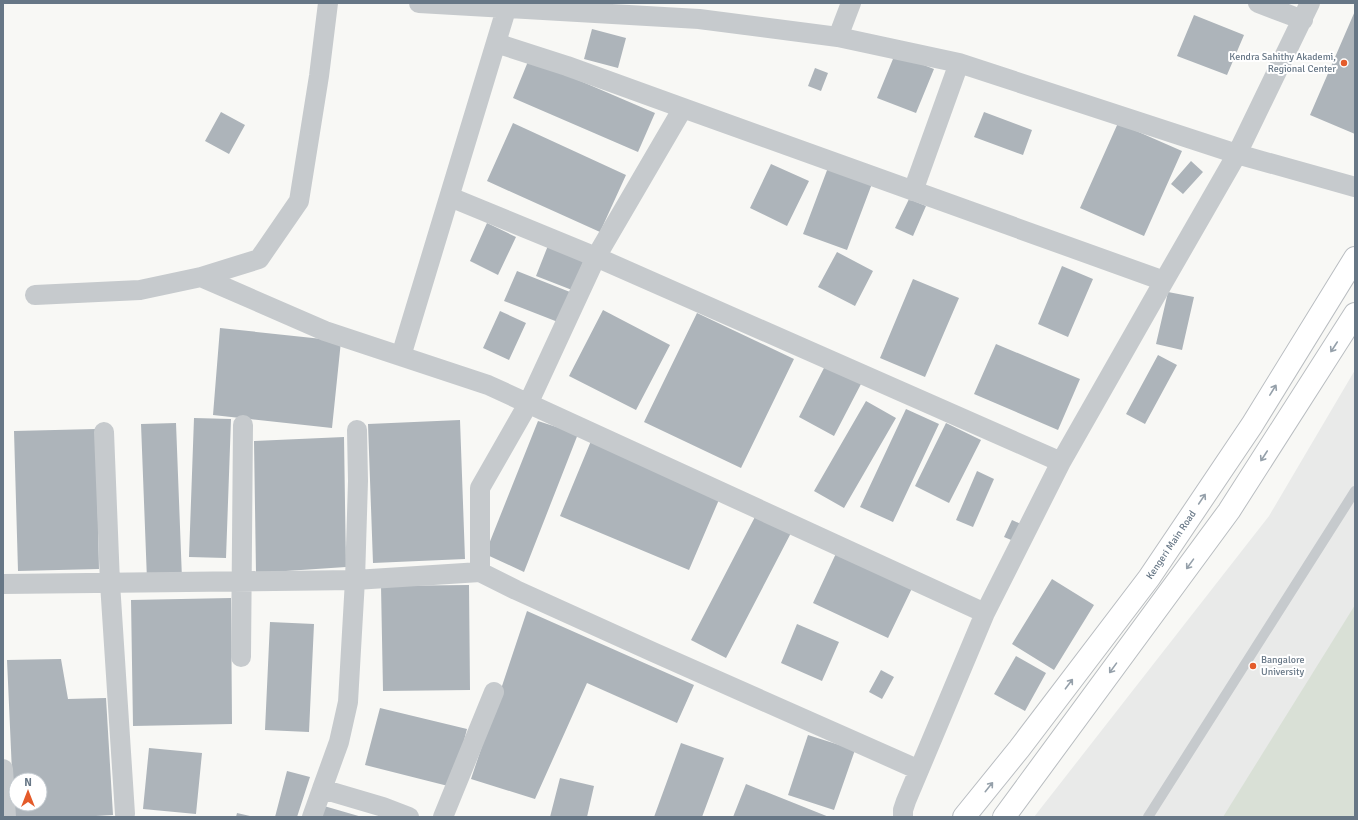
<svg xmlns="http://www.w3.org/2000/svg" width="1358" height="820" font-family="Signika,sans-serif">
<style>
.built{fill:#e9eae9}
.green{fill:#d9e0d6}
.building{fill:#adb4ba;fill-rule:evenodd}
.lines{fill:none;stroke-linecap:round;stroke-linejoin:round}
.primary-casing{stroke:#b9bdc1;stroke-width:24}
.service{stroke:#c6cacd;stroke-width:10}
.minor{stroke:#c6cacd;stroke-width:20}
.primary{stroke:#fff;stroke-width:22}
.oneway{stroke:#95a0aa}
.poi-dot{fill:#e45b2a;stroke:#fff;stroke-width:1.5}
.labels{text-anchor:middle;dominant-baseline:central;stroke-width:4;stroke-linejoin:round;paint-order:stroke}
.poi-label{font-size:10px;fill:#677786;stroke:#fff;text-anchor:end}
.street-label{font-size:10px;fill:#677786;stroke:#fff}
</style>
<rect width="100%" height="100%" fill="#f8f8f5"/>
<path class="built" d="M 1355,370 L 1355,817 L 1034,817 L 1269,516 Z"/>
<path class="green" d="M 1355,605 L 1355,817 L 1223,817 Z"/>
<path class="building" d="M 1355,11 L 1355,134 L 1310,115 Z
M 1194,15 L 1244,35 L 1227,75 L 1177,56 Z
M 592,29 L 626,38 L 618,68 L 584,59 Z
M 895,54 L 934,69 L 916,113 L 877,98 Z
M 529,59 L 655,113 L 638,152 L 513,98 Z
M 815,68 L 828,73 L 821,91 L 808,86 Z
M 221,112 L 245,125 L 229,154 L 205,141 Z
M 984,112 L 1032,130 L 1023,155 L 974,137 Z
M 513,123 L 626,175 L 600,232 L 487,181 Z
M 1118,123 L 1182,151 L 1144,236 L 1080,208 Z
M 1191,161 L 1203,172 L 1183,194 L 1171,184 Z
M 771,164 L 809,181 L 787,226 L 750,208 Z
M 829,165 L 873,181 L 847,250 L 803,234 Z
M 909,199 L 926,206 L 913,236 L 895,228 Z
M 487,223 L 516,237 L 498,275 L 470,261 Z
M 549,243 L 585,257 L 572,290 L 536,276 Z
M 837,252 L 873,271 L 855,306 L 818,287 Z
M 1062,266 L 1093,279 L 1068,337 L 1038,324 Z
M 517,271 L 575,294 L 563,324 L 504,301 Z
M 913,279 L 959,298 L 925,377 L 880,358 Z
M 1168,292 L 1194,297 L 1182,350 L 1156,344 Z
M 603,310 L 670,345 L 636,410 L 569,376 Z
M 500,311 L 526,323 L 509,360 L 483,348 Z
M 697,313 L 794,359 L 741,468 L 644,422 Z
M 220,328 L 341,341 L 332,428 L 213,415 Z
M 996,344 L 1080,379 L 1058,430 L 974,394 Z
M 1158,355 L 1177,365 L 1145,424 L 1126,414 Z
M 825,366 L 861,384 L 834,436 L 799,417 Z
M 866,401 L 896,418 L 844,508 L 814,491 Z
M 906,409 L 939,424 L 893,522 L 860,507 Z
M 194,418 L 231,419 L 226,558 L 189,557 Z
M 460,420 L 465,559 L 373,563 L 368,424 Z
M 538,421 L 578,434 L 524,572 L 485,554 Z
M 176,423 L 182,579 L 147,580 L 141,424 Z
M 946,423 L 981,440 L 949,503 L 915,486 Z
M 96,429 L 99,569 L 18,571 L 14,431 Z
M 344,437 L 346,567 L 256,573 L 254,441 Z
M 591,441 L 721,495 L 689,570 L 560,516 Z
M 977,471 L 994,479 L 973,527 L 956,520 Z
M 757,513 L 792,531 L 726,658 L 691,640 Z
M 1012,520 L 1023,525 L 1016,542 L 1004,537 Z
M 839,547 L 915,582 L 888,638 L 813,603 Z
M 1052,579 L 1094,605 L 1054,670 L 1012,644 Z
M 469,585 L 470,690 L 383,691 L 381,586 Z
M 231,598 L 232,724 L 133,726 L 131,600 Z
M 527,611 L 694,685 L 677,723 L 587,683 L 535,799 L 471,779 Z
M 270,622 L 314,624 L 309,732 L 265,730 Z
M 797,624 L 839,642 L 822,681 L 781,663 Z
M 1016,656 L 1046,673 L 1025,711 L 994,694 Z
M 61,659 L 68,699 L 106,698 L 113,815 L 79,817 L 14,817 L 7,660 ZM 16,780 L 40,780 L 40,804 L 16,804 Z
M 881,670 L 894,677 L 882,699 L 869,692 Z
M 380,708 L 467,729 L 452,787 L 365,765 Z
M 808,735 L 855,750 L 834,810 L 788,795 Z
M 681,743 L 724,758 L 702,817 L 654,817 Z
M 149,748 L 202,753 L 196,814 L 143,809 Z
M 287,771 L 310,777 L 297,817 L 275,817 Z
M 560,778 L 594,786 L 587,817 L 550,817 Z
M 746,784 L 829,817 L 733,817 Z
M 324,806 L 362,817 L 321,817 Z
M 237,813 L 250,816 L 250,817 L 236,817 Z"/>
<g class="lines">
<defs>
<g id="primary">
<path id="s1" d="M 964,817 L 1019,749 L 1149,578 L 1252,425 L 1355,258"/>
<path d="M 1004,817 L 1229,511 L 1355,314"/>
</g>
</defs>
<use href="#primary" class="primary-casing"/>
<path class="service" d="M 1148,817 L 1355,491"/>
<path class="minor" d="M 419,3 L 699,19 L 838,37 L 959,63 L 1237,154 L 1164,281 L 1061,462 L 985,613 L 906,801 L 903,810 L 903,817
M 1258,3 L 1303,20
M 1310,3 L 1237,154 L 1355,187
M 838,37 L 851,3
M 683,108 L 1164,281
M 913,191 L 959,63
M 450,197 L 596,257 L 1061,462
M 201,277 L 325,331 L 488,385 L 985,613
M 35,295 L 140,290 L 201,277 L 259,259 L 299,201 L 319,76 L 328,3
M 401,356 L 508,3
M 357,430 L 358,481 L 355,580 L 348,702 L 339,742 L 322,789 L 383,807 L 409,817
M 104,432 L 110,583 L 125,814
M 480,572 L 480,488 L 528,404 L 596,257 L 683,108 L 567,66 L 496,43
M 3,584 L 355,580 L 480,572 L 516,590 L 653,652 L 919,770
M 241,657 L 243,425
M 3,769 L 6,817
M 312,817 L 322,789
M 443,817 L 494,692"/>
<use href="#primary" class="primary"/>
</g>
<defs><path id="oneway-shaft" d="M-6 0H5M1.5-3L5.5 0L1.5 3" fill="none" stroke-width="1.6" stroke-linecap="round" stroke-linejoin="round"/></defs>
<g class="oneway">
<use href="#oneway-shaft" transform="translate(1334 347) rotate(123)"/>
<use href="#oneway-shaft" transform="translate(1273 390) rotate(-58)"/>
<use href="#oneway-shaft" transform="translate(1264 456) rotate(123)"/>
<use href="#oneway-shaft" transform="translate(1202 499) rotate(-56)"/>
<use href="#oneway-shaft" transform="translate(1190 564) rotate(126)"/>
<use href="#oneway-shaft" transform="translate(1113 668) rotate(126)"/>
<use href="#oneway-shaft" transform="translate(1069 684) rotate(-53)"/>
<use href="#oneway-shaft" transform="translate(989 787) rotate(-51)"/>
</g>
<g class="poi-dot">
<circle cx="1344" cy="63" r="4"/>
<circle cx="1253" cy="666" r="4"/>
</g>
<g class="labels">
<g class="poi-label">
<text x="1336" y="57">Kendra Sahithy Akademi,<tspan x="1336" dy="12">Regional Center</tspan></text>
<text x="1261" y="660" text-anchor="start">Bangalore<tspan x="1261" dy="12">University</tspan></text>
</g>
<g class="street-label">
<text stroke="none"><textPath href="#s1" startOffset="342">Kengeri Main Road</textPath></text>
</g>
</g>
<rect width="1358" height="820" fill="none" stroke="#677786" stroke-width="8"/>
<g transform="translate(28 792)"><circle r="19" fill="#ffffff" stroke="#c2c9cf"/>
<path d="M0-3L7 15L0 10L-7 15Z" fill="#e45b2a"/>
<text y="-6" font-size="11" font-weight="bold" text-anchor="middle" fill="#677786">N</text>
</g>
</svg>
